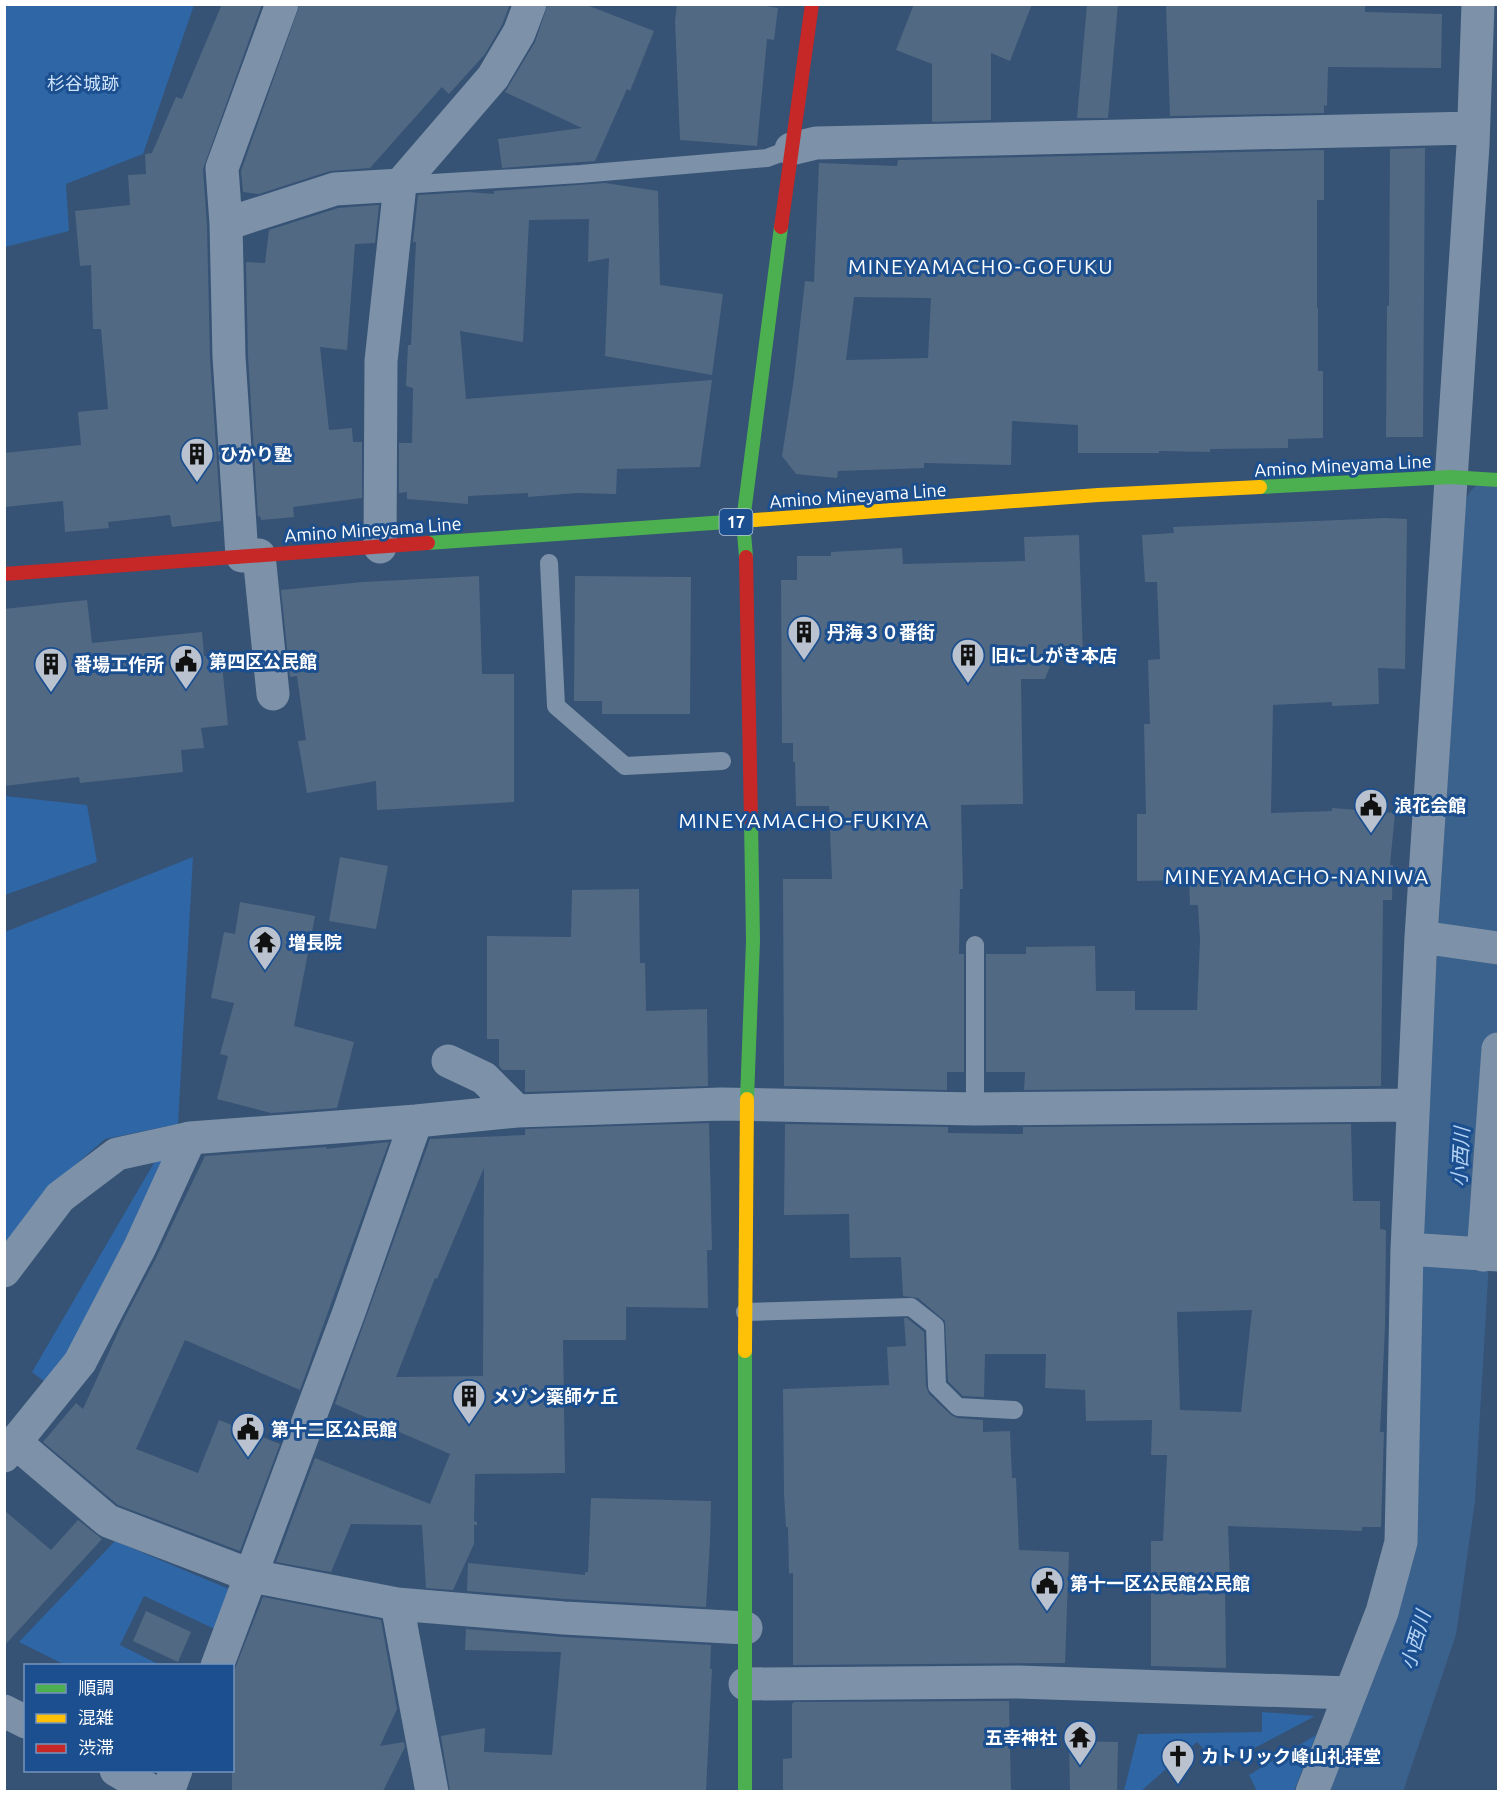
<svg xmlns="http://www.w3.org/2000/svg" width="1503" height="1796" font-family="Ubuntu,'Noto Sans JP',sans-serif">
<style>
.green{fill:#2f66a5}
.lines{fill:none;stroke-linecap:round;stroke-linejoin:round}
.river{stroke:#3b618d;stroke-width:70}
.building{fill:#526984;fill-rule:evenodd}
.lane{stroke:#7d92a8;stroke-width:18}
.street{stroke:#7d92a8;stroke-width:33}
.fast{stroke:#4caf50;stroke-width:14}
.slow{stroke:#ffc107;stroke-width:14}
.jam{stroke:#c62828;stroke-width:14}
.labels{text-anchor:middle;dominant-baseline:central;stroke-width:6;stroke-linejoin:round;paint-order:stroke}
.shield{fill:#1b4f8f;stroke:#bbcadd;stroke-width:1.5}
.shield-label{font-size:16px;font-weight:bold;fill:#fff}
.park-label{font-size:18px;fill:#cfe3fa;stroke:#1b4f8f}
.poi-label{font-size:18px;font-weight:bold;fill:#fff;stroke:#1b4f8f;text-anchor:start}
.street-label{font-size:18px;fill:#fff;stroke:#1b4f8f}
.water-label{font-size:20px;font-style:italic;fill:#b5d3f5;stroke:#1b4f8f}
.quarter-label{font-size:21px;letter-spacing:1.5px;fill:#fff;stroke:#1b4f8f}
</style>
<rect width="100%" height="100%" fill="#365274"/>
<path class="green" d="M 4,5 L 194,5 L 143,154 L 66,184 L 69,231 L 5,247 Z
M 5,796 L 87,805 L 97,862 L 5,895 Z
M 193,857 L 178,1124 L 105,1139 L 50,1187 L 5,1248 L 5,932 Z
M 158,1156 L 167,1159 L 71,1351 L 45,1382 L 32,1372 Z
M 1471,1274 L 1476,1275 L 1459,1510 L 1437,1630 L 1380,1791 L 1374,1791 L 1431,1627 L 1454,1509 Z
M 115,1541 L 236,1592 L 219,1631 L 144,1596 L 120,1645 L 160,1665 L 65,1665 L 19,1642 Z
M 1262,1712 L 1315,1716 L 1221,1766 L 1197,1742 L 1141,1791 L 1124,1791 L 1138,1734 L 1262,1732 Z
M 1316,1735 L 1294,1791 L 1253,1791 L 1256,1789 L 1249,1775 Z"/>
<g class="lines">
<path class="river" d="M 1366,1792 L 1422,1626 L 1440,1499 L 1498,513"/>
</g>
<path class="building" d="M 222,4 L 262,4 L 203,169 L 207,225 L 210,358 L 221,521 L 172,527 L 170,515 L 108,522 L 109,528 L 65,532 L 63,501 L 4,507 L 4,453 L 81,445 L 78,412 L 108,409 L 101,329 L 93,329 L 91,265 L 80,266 L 75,211 L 130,205 L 128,175 L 146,174 L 145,154 L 152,153 L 176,97 L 182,99 Z
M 300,4 L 510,4 L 502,25 L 485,54 L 449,94 L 442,87 L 370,168 L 330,171 L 259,194 L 243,192 L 241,171 Z
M 548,4 L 584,4 L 654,31 L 630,91 L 627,89 L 595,161 L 502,168 L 498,139 L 582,128 L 505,92 L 535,42 Z
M 677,4 L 755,4 L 778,8 L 774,40 L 767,39 L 757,146 L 680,140 L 675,21 Z
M 914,4 L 1032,4 L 1010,61 L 991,53 L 991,120 L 932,122 L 932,64 L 896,50 Z
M 1087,4 L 1118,4 L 1108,118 L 1077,118 Z
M 1166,4 L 1365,4 L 1365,12 L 1442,14 L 1441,68 L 1328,67 L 1327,106 L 1324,105 L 1324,113 L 1170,116 Z
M 1425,148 L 1423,437 L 1386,437 L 1387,306 L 1389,306 L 1390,149 Z
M 1324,150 L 1324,200 L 1317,200 L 1317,308 L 1318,308 L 1318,371 L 1323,371 L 1323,438 L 1288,439 L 1288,448 L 1210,449 L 1210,452 L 1159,451 L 1159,453 L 1078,453 L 1078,425 L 1012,421 L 1011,465 L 924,463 L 924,468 L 838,471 L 837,478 L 796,474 L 782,456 L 794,378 L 805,281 L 814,282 L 819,163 L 897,166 L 898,160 ZM 854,297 L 931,298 L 928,358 L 846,360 Z
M 605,183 L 658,191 L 660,285 L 723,294 L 712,375 L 605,356 L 609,258 L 588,262 L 589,219 L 529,220 L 523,342 L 460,331 L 466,399 L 712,380 L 700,467 L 617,469 L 616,494 L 577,493 L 528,497 L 528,493 L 468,496 L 468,504 L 407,499 L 407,492 L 399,493 L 399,443 L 412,443 L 413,388 L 406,386 L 408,345 L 411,345 L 416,242 L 413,242 L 418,195 L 469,192 L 494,194 L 494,191 Z
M 379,205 L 375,243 L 355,244 L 347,350 L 320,347 L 329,430 L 352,428 L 353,442 L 362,442 L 362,498 L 293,507 L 294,517 L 261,520 L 260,516 L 258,517 L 248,356 L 246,262 L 265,263 L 269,230 L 338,208 Z
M 1385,518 L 1407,519 L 1405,669 L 1378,668 L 1379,704 L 1332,706 L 1332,702 L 1273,705 L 1271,813 L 1332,811 L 1332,808 L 1395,813 L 1390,865 L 1393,865 L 1392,900 L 1383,900 L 1381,1086 L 1024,1090 L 1025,1072 L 986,1072 L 986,954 L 1026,954 L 1026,947 L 1095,946 L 1096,991 L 1135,991 L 1135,1010 L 1197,1010 L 1200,940 L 1198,905 L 1190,905 L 1189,880 L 1137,881 L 1137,814 L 1146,814 L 1144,724 L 1150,724 L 1148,660 L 1160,659 L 1157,582 L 1145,582 L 1142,535 L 1174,533 L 1173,527 Z
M 1079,535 L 1083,655 L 1054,656 L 1045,679 L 1021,679 L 1023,804 L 961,805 L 963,889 L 960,889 L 959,954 L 964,954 L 964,1072 L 947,1072 L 947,1090 L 784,1086 L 783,879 L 832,879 L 829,806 L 796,806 L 795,762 L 793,762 L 793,743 L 782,743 L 781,580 L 797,580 L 797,556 L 831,556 L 831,552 L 902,548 L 903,564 L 1025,561 L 1024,537 Z
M 479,576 L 482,674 L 514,674 L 514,802 L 377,810 L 376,781 L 307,793 L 298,741 L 306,740 L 297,676 L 290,677 L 281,590 L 363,582 Z
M 575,576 L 691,577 L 690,714 L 602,714 L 602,701 L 574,701 Z
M 87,600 L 92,643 L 202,632 L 204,656 L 221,654 L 228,725 L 201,728 L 204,748 L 181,750 L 183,772 L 80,783 L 79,777 L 4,786 L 4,609 Z
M 340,857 L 388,866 L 376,929 L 329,921 Z
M 639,889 L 640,963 L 645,963 L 646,1011 L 707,1009 L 708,1086 L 525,1092 L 525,1070 L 503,1070 L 499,1066 L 499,1039 L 487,1039 L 487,936 L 571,937 L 572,890 Z
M 240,902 L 315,916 L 294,1026 L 354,1042 L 337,1108 L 271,1113 L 217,1099 L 228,1056 L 220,1054 L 234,1003 L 211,998 L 224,932 L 235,934 Z
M 709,1123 L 712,1250 L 707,1250 L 708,1308 L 626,1307 L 626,1340 L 563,1340 L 565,1473 L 475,1474 L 474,1521 L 477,1522 L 477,1525 L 474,1525 L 474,1544 L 453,1590 L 426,1588 L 422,1525 L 351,1524 L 331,1572 L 276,1562 L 315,1458 L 430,1504 L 450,1454 L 335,1404 L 430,1139 L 525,1135 L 525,1129 ZM 484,1168 L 483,1376 L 396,1377 L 435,1278 L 437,1279 Z
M 785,1124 L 948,1127 L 948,1133 L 1023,1134 L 1023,1127 L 1351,1124 L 1353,1201 L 1380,1201 L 1380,1229 L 1386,1230 L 1385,1327 L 1380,1432 L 1384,1432 L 1381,1527 L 1362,1527 L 1362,1531 L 1228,1526 L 1230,1583 L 1225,1583 L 1226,1668 L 1151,1666 L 1151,1541 L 1163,1541 L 1167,1455 L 1151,1455 L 1152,1420 L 1086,1421 L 1085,1390 L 1045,1388 L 1046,1354 L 985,1354 L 984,1397 L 963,1396 L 948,1381 L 945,1321 L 918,1298 L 903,1296 L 901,1257 L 850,1258 L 849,1214 L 784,1215 ZM 1252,1310 L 1241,1412 L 1180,1410 L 1177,1312 Z
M 389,1142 L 300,1390 L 185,1340 L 136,1449 L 198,1473 L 219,1420 L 280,1444 L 240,1551 L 118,1505 L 43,1442 L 76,1403 L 83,1409 L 124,1319 L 155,1260 L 205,1156 L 327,1147 L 326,1149 Z
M 904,1318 L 907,1318 L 924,1332 L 926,1386 L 929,1394 L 951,1415 L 957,1418 L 983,1420 L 983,1432 L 1010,1431 L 1012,1478 L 1016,1478 L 1019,1550 L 1069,1552 L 1065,1663 L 793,1665 L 793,1573 L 789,1574 L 788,1527 L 786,1527 L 784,1494 L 783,1389 L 889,1385 L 887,1347 L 906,1346 Z
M 591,1498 L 711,1501 L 710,1542 L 706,1607 L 565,1599 L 467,1591 L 468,1563 L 585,1575 L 585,1572 L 588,1572 Z
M 4,1510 L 51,1550 L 78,1520 L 102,1539 L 4,1646 Z
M 263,1597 L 381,1620 L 397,1709 L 380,1746 L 404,1742 L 405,1747 L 383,1791 L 232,1791 L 232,1676 Z
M 146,1611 L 191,1632 L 178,1662 L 133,1641 Z
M 466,1629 L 563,1637 L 711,1645 L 710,1669 L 712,1669 L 706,1791 L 450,1791 L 441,1736 L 485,1728 L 484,1752 L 552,1755 L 561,1652 L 465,1650 Z
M 1009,1701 L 1011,1791 L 783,1791 L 783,1759 L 792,1758 L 792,1704 L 794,1702 Z
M 1069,1741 L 1118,1742 L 1117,1791 L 1070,1791 Z"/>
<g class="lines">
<path class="lane" d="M 400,185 L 580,174 L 767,158 L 791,149
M 549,563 L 556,706 L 625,766 L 722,761
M 975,1109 L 975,945
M 745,1312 L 911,1307 L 935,1326 L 937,1386 L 958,1407 L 1014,1410"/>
<path class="street" d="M 791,149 L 816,143 L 1473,128
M 226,224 L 335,189 L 400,185
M 380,547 L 381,361 L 400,185 L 493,77 L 519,33 L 530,4
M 259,555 L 273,694
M 242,556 L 229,357 L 226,224 L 222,168 L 282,4
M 1421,937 L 1498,948
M 448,1061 L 484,1078 L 517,1111
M 1407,1249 L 1498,1255
M 1483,1255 L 1498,1049
M 4,1271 L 60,1197 L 117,1154 L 190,1138
M 16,1443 L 108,1521 L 252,1576 L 397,1604 L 564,1618 L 746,1628
M 4,1456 L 80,1362 L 140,1247 L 190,1138 L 416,1121 L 517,1111 L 721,1104 L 975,1109 L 1413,1105
M 397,1604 L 432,1792
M 217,1666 L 349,1312 L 416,1121
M 745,1684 L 1018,1682 L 1350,1693
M 4,1711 L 26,1722
M 116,1770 L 153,1792
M 168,1792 L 176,1770
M 1312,1792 L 1382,1612 L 1401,1542 L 1407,1249 L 1421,937 L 1473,145 L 1478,4"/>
<path class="fast" d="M 1260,487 L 1450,477 L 1498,480
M 428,543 L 755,520
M 746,557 L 743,521 L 781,227
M 747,1099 L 753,941 L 751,821
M 745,1351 L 745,1792"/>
<path class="slow" d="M 755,520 L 1098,495 L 1260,487
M 745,1351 L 747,1099"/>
<path class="jam" d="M 781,227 L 812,4
M 746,557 L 751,821
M 4,574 L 428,543"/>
</g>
<defs>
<symbol id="building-pin" viewBox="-11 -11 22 30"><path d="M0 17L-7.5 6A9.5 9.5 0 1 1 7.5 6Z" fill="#b9c2ce" stroke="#1b4f8f"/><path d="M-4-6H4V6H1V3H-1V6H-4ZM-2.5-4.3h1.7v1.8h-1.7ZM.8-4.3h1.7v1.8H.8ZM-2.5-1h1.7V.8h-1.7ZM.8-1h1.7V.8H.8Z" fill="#111"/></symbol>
<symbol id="civic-pin" viewBox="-11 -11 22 30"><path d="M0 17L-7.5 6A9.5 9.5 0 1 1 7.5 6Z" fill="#b9c2ce" stroke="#1b4f8f"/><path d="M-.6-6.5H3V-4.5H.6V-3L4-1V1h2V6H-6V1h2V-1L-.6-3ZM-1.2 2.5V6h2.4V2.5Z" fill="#111"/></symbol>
<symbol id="temple-pin" viewBox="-11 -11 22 30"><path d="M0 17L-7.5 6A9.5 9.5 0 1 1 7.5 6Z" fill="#b9c2ce" stroke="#1b4f8f"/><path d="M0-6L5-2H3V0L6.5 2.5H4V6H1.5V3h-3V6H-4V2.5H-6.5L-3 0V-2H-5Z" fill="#111"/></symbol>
<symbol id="church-pin" viewBox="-11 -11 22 30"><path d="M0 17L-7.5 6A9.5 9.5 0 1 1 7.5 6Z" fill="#b9c2ce" stroke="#1b4f8f"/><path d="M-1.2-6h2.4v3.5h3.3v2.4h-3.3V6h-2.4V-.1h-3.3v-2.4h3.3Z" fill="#111"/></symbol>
</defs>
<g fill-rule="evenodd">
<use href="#building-pin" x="178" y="435" width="38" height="52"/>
<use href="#building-pin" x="785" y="613" width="38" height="52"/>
<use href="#building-pin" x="949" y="636" width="38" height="52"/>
<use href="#civic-pin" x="167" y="642" width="38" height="52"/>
<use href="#building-pin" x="32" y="645" width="38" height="52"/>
<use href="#civic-pin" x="1352" y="786" width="38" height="52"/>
<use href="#temple-pin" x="246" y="923" width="38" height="52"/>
<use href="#building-pin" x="450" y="1377" width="38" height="52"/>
<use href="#civic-pin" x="229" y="1410" width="38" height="52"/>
<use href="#civic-pin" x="1028" y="1564" width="38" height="52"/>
<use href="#temple-pin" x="1061" y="1718" width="38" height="52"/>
<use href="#church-pin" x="1159" y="1737" width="38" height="52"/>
</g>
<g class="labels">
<rect class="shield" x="719.5" y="509" width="33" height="26" rx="4.5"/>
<g class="shield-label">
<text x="736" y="522">17</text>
</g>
<g class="park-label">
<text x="83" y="83">杉谷城跡</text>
</g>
<g class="poi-label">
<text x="220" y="454">ひかり塾</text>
<text x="827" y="632">丹海３０番街</text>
<text x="991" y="655">旧にしがき本店</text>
<text x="209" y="661">第四区公民館</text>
<text x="74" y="664">番場工作所</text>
<text x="1394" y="805">浪花会館</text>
<text x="288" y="942">増長院</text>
<text x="492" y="1396">メゾン薬師ケ丘</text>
<text x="271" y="1429">第十二区公民館</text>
<text x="1070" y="1583">第十一区公民館公民館</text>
<text x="1057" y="1737" text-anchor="end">五幸神社</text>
<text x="1201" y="1756">カトリック峰山礼拝堂</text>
</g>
<g class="street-label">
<text transform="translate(1343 465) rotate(-3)">Amino Mineyama Line</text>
<text transform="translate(858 495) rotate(-4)">Amino Mineyama Line</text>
<text transform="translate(373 529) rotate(-4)">Amino Mineyama Line</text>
</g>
<g class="water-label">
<text transform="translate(1460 1157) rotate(-87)">小西川</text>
<text transform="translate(1415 1640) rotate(-74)">小西川</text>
</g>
<g class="quarter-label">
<text x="981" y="266">MINEYAMACHO-GOFUKU</text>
<text x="804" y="820">MINEYAMACHO-FUKIYA</text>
<text x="1297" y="876">MINEYAMACHO-NANIWA</text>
</g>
</g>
<rect width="1503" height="1796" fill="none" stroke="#ffffff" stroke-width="12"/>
<rect x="24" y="1664" width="210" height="108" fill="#1b4f8f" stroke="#7695bc" stroke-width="1.5"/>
<rect x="36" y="1684" width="30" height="9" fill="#4caf50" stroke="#7695bc" stroke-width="1.5"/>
<text x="78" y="1694" font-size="18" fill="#ffffff">順調</text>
<rect x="36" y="1714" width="30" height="9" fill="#ffc107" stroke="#7695bc" stroke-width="1.5"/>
<text x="78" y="1724" font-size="18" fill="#ffffff">混雑</text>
<rect x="36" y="1744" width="30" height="9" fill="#c62828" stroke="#7695bc" stroke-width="1.5"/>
<text x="78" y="1754" font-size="18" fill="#ffffff">渋滞</text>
</svg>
